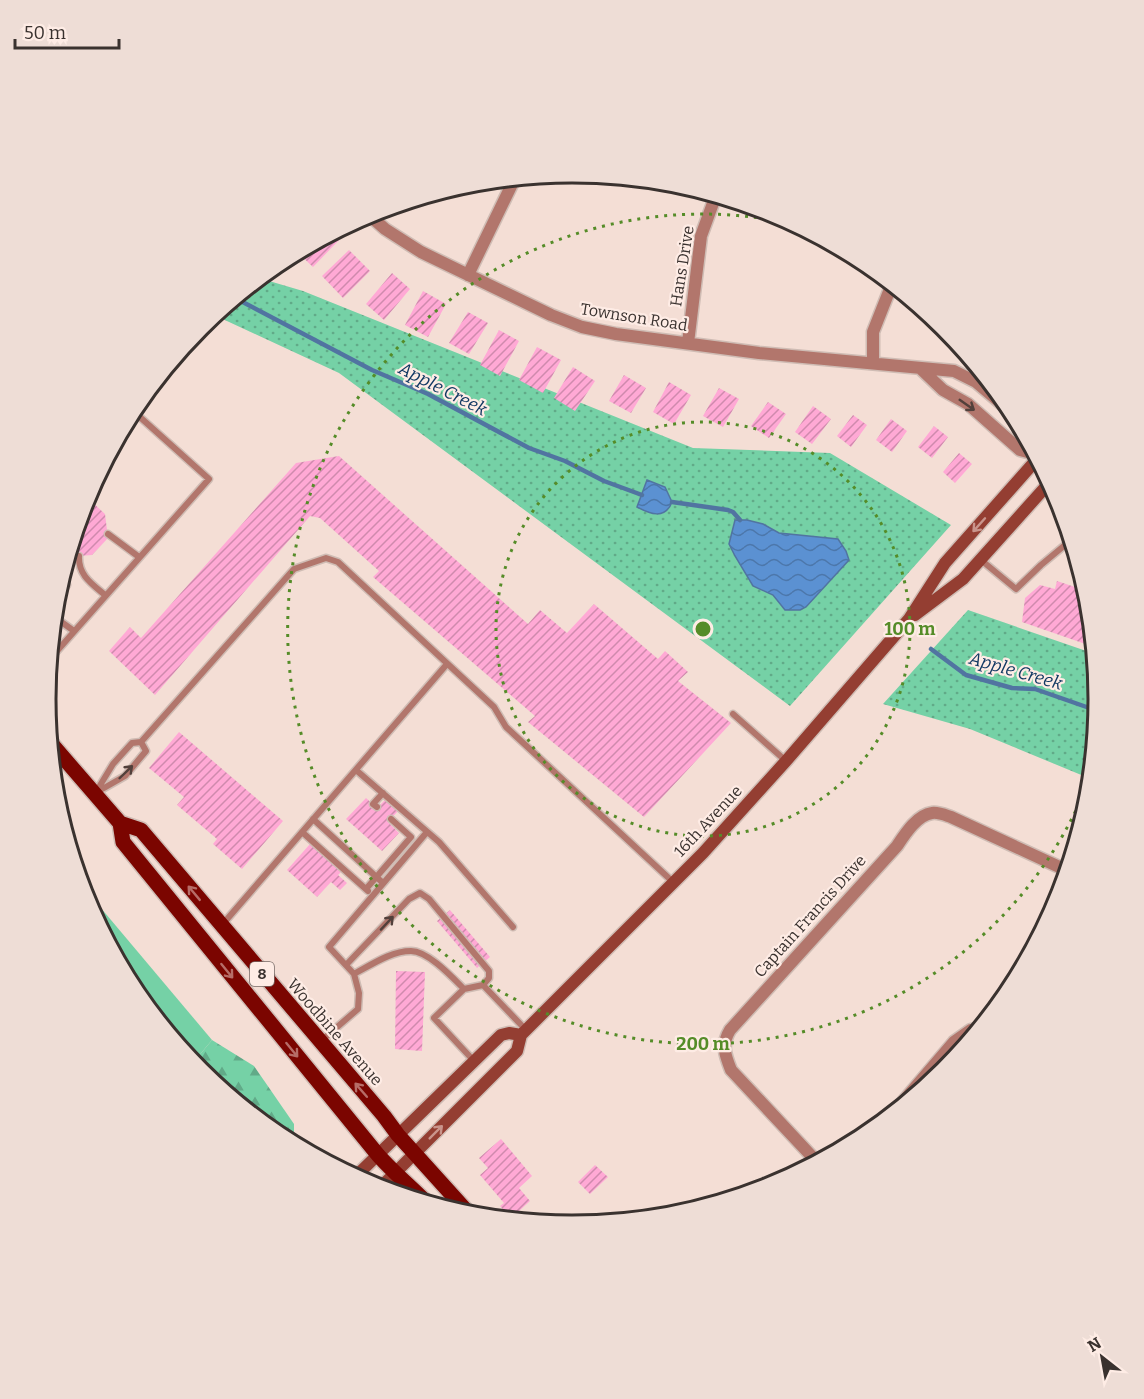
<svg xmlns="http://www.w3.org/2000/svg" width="1144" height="1399" font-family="Bitter,serif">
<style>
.grass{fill:#75d1a6}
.forest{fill:url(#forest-firs)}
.park{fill:url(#park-dots)}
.water{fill:url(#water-waves);stroke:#5174a1;stroke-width:1.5}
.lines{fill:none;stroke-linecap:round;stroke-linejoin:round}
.stream{stroke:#5174a1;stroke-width:4.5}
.building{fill:url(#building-hatch)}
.service-casing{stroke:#cfbcb4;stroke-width:9}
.minor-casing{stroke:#cfbcb4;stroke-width:15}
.secondary-casing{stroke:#cfbcb4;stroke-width:15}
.primary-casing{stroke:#cfbcb4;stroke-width:18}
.service{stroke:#b2766c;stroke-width:6}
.minor{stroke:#b2766c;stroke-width:12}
.secondary{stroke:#943e32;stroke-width:12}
.primary{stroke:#7b0500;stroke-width:15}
.oneway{stroke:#52403b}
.oneway2{stroke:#c9958c}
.oneway3{stroke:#b66d67}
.ring{fill:none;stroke:#558c28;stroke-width:3;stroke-dasharray:3 6}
.labels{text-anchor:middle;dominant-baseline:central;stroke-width:4.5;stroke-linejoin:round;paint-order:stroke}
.shield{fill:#feece5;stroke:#756a66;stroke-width:1.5}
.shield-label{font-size:15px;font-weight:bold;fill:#3a322f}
.street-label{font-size:16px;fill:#3a322f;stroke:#feece5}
.water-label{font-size:18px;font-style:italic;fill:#123963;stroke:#feece5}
.rim{fill:none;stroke:#3a322f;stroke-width:3}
.centre{fill:#558c28;stroke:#feece5;stroke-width:3}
.ring-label{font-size:18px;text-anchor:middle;font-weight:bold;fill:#558c28;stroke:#feece5;stroke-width:4.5;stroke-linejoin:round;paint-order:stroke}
</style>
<defs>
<pattern id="forest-firs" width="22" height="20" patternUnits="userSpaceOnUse" patternTransform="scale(1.5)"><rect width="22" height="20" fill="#75d1a6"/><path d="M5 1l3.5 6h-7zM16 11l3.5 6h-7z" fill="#61aa88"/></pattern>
<pattern id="park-dots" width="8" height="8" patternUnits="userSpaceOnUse" patternTransform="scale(1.5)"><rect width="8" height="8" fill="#75d1a6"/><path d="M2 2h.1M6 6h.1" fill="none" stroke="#61aa88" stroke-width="1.8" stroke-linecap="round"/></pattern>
<pattern id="water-waves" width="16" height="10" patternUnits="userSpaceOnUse" patternTransform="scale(1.5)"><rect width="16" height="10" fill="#5b91d2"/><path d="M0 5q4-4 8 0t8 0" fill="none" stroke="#4c77ab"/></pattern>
<pattern id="building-hatch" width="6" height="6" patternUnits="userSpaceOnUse" patternTransform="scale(1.5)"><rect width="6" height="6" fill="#ffa9d5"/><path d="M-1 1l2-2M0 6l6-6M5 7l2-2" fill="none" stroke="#cf8aad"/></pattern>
</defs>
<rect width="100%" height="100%" fill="#f4ded5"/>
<path class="grass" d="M 79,882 L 212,1040 L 192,1064 L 134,992 L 85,901 Z"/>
<path class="forest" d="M 212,1040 L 254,1066 L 294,1124 L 294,1145 L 279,1137 L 199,1072 L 192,1064 Z"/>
<path class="park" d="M 259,278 L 303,291 L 693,448 L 830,453 L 951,525 L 790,706 L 339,373 L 214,315 Z
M 968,610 L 1095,654 L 1099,700 L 1091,779 L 970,729 L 883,704 Z"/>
<path class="water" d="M 647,480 L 665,487 L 672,502 C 665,520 650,514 637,507 Z
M 735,520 L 747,520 L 763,524 L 779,533 L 838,539 L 846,551 L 849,560 L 806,607 L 800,610 L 785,610 L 773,595 L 753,586 L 735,556 L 729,544 Z"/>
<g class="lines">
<path class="stream" d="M 235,298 L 372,370 L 428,394 L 529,448 L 565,461 L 604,481 L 642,495
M 672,502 L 728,510 L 733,512 L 740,520
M 931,649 L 966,675 L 1012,688 L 1035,689 L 1098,711"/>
</g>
<path class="building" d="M 335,232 L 341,238 L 313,267 L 297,252 Z
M 349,250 L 370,271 L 343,298 L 322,276 Z
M 392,273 L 410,289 L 384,320 L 366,304 Z
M 423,291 L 446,304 L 428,337 L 405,325 Z
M 468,312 L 488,323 L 469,354 L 449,343 Z
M 499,330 L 519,341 L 500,376 L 480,365 Z
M 537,347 L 561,360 L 543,393 L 519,380 Z
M 573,367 L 595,381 L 575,411 L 554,398 Z
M 624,375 L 646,388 L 631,413 L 609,401 Z
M 669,382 L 691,395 L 674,424 L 653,412 Z
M 719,388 L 739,399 L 723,427 L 703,416 Z
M 768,402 L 786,414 L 769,438 L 751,426 Z
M 813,406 L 831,419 L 812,444 L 795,432 Z
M 853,415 L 867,425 L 851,447 L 837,436 Z
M 891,419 L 907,431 L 892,452 L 876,440 Z
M 934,426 L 948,437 L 932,458 L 918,447 Z
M 959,453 L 972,464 L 955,483 L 943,472 Z
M 339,456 L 528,624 L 540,610 L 567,633 L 594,604 L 658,659 L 665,651 L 688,672 L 678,681 L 731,723 L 644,817 L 528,722 L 535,716 L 373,577 L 379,571 L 320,518 L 310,516 L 155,695 L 109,651 L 130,627 L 141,638 L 296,463 Z
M 91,501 L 105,514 L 108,538 L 92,555 L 67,557 L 81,512 Z
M 1057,581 L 1087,591 L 1094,647 L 1022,622 L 1025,598 L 1040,585 L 1055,589 Z
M 179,732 L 283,821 L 242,869 L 213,844 L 217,839 L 177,805 L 184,797 L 149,768 Z
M 366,798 L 377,808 L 385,800 L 398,811 L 388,822 L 399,833 L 382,851 L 346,819 Z
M 310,844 L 341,872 L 338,875 L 347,883 L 340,890 L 331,882 L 317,897 L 287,870 Z
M 450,910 L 490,957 L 477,968 L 437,921 Z
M 396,971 L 425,972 L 422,1051 L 395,1049 Z
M 501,1139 L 532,1176 L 519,1188 L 530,1201 L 518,1212 L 521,1215 L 514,1221 L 500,1206 L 504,1203 L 480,1175 L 488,1168 L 479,1158 Z
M 595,1165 L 608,1177 L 590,1194 L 578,1182 Z"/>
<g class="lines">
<defs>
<path id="service" d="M 108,534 L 139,557
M 79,556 C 78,575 92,584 105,595
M 981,560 L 1016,589 L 1041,565 L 1071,540 L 1072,541
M 55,599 L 67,585
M 53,616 L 74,631
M 49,660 L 209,479 L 132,410
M 733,714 L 786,761
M 356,770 L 439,842 L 513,927
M 96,792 L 113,764 L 132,743 L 141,742 L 294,569 L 326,558 L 338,562 L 494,707 L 506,727 L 673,882
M 97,792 L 125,776 L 146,751 L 141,742
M 377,807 L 373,804 L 383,793
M 313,819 L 383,883
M 302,832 L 368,891
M 366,889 L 411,837 L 391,819
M 222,925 L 447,664
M 346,965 L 409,899 L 420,893 L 429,899 L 489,971 L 489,978 L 483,985
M 354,974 L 329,947 L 427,832
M 321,1041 L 358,1009 L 359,993 L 354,974 C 371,965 391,951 411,951 C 428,951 452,977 464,989
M 474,1061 L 434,1018 L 464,989 L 483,985 L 526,1030"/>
<path id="minor" d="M 368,214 L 385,229 L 421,252 L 551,315 L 582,327 L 616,334 L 759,353 L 954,371 L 976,382 L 1015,415
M 468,275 L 515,178
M 688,343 L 701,236 L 716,195
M 873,363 L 873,332 L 892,284
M 921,369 L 943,390 L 968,404 L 1020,450 L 1035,454
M 889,1118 L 954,1042 L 971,1030 L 980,1029
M 818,1163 L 731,1070 C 725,1055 721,1045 730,1030 L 897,846 C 905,834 917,815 932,813 C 938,812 945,815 951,817 L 1068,871"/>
<path id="secondary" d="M 915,615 L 963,579 L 1050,482
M 354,1178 L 501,1035 L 509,1033 L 521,1035
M 379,1189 L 517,1051 L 521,1035 L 703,853 L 786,761 L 909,619 L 945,563 L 1038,458"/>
<path id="primary" d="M 49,741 L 120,823 L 123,842 L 378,1155 C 393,1172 411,1187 427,1203
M 120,823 L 141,830 L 384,1116 L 398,1135 L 472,1217"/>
</defs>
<use href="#service" class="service-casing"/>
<use href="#minor" class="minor-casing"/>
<use href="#secondary" class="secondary-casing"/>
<use href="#primary" class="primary-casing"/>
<use href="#service" class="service"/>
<use href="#minor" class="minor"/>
<use href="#secondary" class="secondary"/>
<use href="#primary" class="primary"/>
</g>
<defs><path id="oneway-shaft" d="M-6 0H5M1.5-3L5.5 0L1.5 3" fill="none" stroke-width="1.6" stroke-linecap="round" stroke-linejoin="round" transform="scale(1.5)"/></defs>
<g class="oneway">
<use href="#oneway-shaft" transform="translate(967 405) rotate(35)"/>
<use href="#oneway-shaft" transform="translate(126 772) rotate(-44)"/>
<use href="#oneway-shaft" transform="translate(387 923) rotate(-47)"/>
</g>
<g class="oneway2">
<use href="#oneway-shaft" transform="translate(979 525) rotate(132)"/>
<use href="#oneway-shaft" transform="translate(436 1132) rotate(-45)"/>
</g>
<g class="oneway3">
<use href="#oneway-shaft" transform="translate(194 893) rotate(-130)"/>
<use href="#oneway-shaft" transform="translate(227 971) rotate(51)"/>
<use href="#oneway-shaft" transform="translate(292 1050) rotate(51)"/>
<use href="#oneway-shaft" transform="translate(361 1090) rotate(-131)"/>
</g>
<g class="ring">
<circle cx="703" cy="629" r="207"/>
<path d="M1090 778A415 415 0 1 1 793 224"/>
</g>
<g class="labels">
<rect class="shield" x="250" y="962" width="24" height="24" rx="4.5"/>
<g class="shield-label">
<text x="262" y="974">8</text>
</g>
<g class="street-label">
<text transform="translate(682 266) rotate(-81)">Hans Drive</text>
<text transform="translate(634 317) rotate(9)">Townson Road</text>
<text transform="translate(708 821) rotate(-47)">16th Avenue</text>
<text transform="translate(810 916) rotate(-48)">Captain Francis Drive</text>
<text transform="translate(335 1032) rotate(49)">Woodbine Avenue</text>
</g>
<g class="water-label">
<text transform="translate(443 389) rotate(27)">Apple Creek</text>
<text transform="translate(1016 671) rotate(16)">Apple Creek</text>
</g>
</g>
<path d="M0 0H1144V1399H0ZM56 699a516 516 0 1 1 1032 0a516 516 0 1 1-1032 0Z" fill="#eeddd6" fill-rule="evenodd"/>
<path class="rim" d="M56 699a516 516 0 1 1 1032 0a516 516 0 1 1-1032 0Z"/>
<circle cx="703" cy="629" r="9" class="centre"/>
<g class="ring-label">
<text x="910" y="635">100 m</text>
<text x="703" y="1050">200 m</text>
</g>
<g transform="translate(1102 1357) rotate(329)" stroke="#feece5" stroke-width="4.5" paint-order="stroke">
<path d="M0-4.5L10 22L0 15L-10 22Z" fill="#3a322f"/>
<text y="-9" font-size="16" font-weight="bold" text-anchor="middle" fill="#3a322f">N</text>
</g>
<path d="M15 39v9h104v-9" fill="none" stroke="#3a322f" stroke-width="3"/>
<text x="24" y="39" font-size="18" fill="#3a322f" stroke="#feece5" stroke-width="4.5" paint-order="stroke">50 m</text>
</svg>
